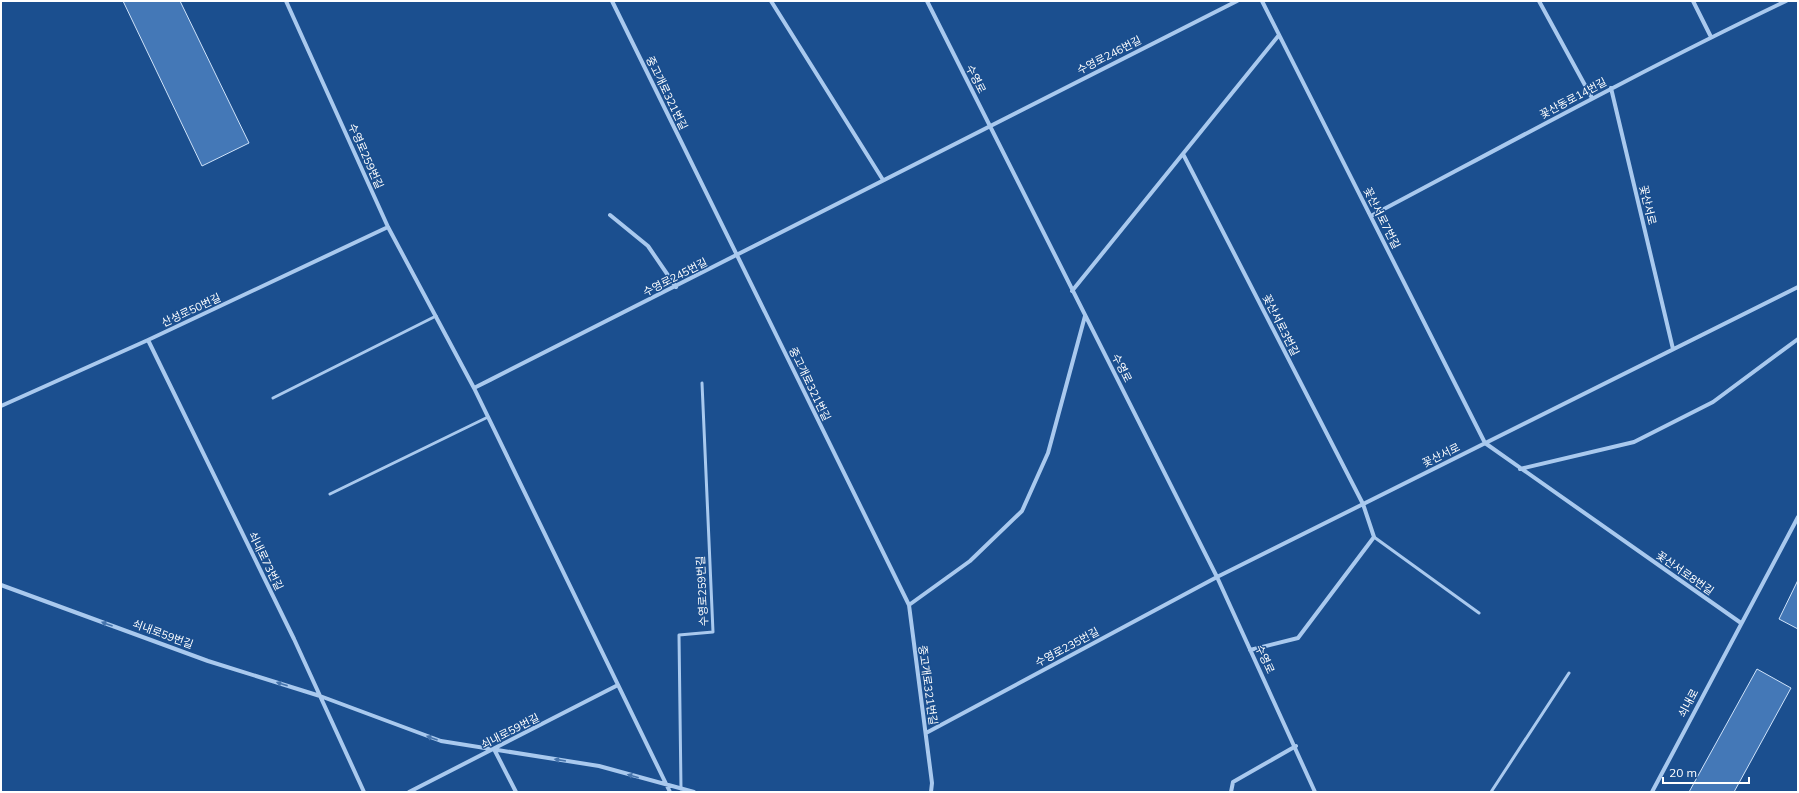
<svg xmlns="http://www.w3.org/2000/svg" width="1799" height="793" font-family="Mulish,'Noto Sans KR',sans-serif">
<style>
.building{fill:#4478b7;stroke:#cfe3fa}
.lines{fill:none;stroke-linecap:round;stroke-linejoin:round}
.service{stroke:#a9c9ee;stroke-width:3}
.minor{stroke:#a9c9ee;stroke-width:4}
.oneway{fill:#4674ac}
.labels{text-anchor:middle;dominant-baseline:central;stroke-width:3;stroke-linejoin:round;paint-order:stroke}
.street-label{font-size:11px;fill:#fff;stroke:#1b4f8f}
</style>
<rect width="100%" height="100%" fill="#1b4f8f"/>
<path class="building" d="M 123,1 L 180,1 L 249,143 L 202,166 Z
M 1798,580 L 1798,629 L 1779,619 Z
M 1757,669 L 1791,688 L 1734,792 L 1689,792 Z"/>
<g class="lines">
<path class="service" d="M 273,398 L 436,316
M 330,494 L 488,417
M 1374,537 L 1479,613
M 681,789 L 679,635 L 713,632 L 702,383
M 1491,792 L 1569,673"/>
<path class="minor" d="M 286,1 L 388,227 L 474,388 L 670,792
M 612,1 L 909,605 L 932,783 L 931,792
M 771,1 L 883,180
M 927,1 L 1217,577 L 1315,792
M 1262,1 L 1485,443 L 1741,623
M 1539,1 L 1592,98
M 1693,1 L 1711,37
M 1611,88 L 1673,349
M 1183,154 L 1363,504 L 1374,537 L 1298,638 L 1250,650
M 610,215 L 648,246 L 676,287
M 1371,216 C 1509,143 1646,68 1786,1
M 1072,291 L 1279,35
M 148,340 L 294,639 L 364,792
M 474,388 C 729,260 982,128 1237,1
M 1,406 L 148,340 L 388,227
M 1520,469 L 1634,442 L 1713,402 L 1798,339
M 1,585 L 208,661 L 320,696 L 441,741 L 599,766 L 694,792
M 909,605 L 970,561 L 1022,511 L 1048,453 L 1085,316
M 926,733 L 1217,577 L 1798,287
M 494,749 L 516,792
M 409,792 L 618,685
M 1231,792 L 1233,782 L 1296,746
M 1652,792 L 1798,517"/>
</g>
<defs><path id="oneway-solid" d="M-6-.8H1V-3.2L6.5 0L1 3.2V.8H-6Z"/></defs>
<g class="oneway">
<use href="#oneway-solid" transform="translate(107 624) rotate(-160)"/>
<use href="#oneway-solid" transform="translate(282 684) rotate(-162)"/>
<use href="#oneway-solid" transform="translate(432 738) rotate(-160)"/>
<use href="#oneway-solid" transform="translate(560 760) rotate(-171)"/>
<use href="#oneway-solid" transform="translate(633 776) rotate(-164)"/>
</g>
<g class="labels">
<g class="street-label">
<text transform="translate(1109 55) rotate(-27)">수영로246번길</text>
<text transform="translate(976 79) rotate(63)">수영로</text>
<text transform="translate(667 93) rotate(64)">중고개로321번길</text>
<text transform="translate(1573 98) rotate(-28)">꽃산동로14번길</text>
<text transform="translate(366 156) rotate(66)">수영로259번길</text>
<text transform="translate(1648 205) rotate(77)">꽃산서로</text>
<text transform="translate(1382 218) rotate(63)">꽃산서로7번길</text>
<text transform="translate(675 277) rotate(-27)">수영로245번길</text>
<text transform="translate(191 310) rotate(-25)">산성로50번길</text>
<text transform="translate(1281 325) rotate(63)">꽃산서로3번길</text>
<text transform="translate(1122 368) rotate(63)">수영로</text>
<text transform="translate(810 384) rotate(64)">중고개로321번길</text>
<text transform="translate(1441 455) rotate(-26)">꽃산서로</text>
<text transform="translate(266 561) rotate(64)">쇠내로73번길</text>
<text transform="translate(1685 573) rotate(35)">꽃산서로8번길</text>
<text transform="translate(702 591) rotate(-93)">수영로259번길</text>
<text transform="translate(163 634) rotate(20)">쇠내로59번길</text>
<text transform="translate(1067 647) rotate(-28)">수영로235번길</text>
<text transform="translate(1265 659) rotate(65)">수영로</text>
<text transform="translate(928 685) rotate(82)">중고개로321번길</text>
<text transform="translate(1688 703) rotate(-62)">쇠내로</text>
<text transform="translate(510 731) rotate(-27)">쇠내로59번길</text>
</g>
</g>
<rect width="1799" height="793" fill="none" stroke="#ffffff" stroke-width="4"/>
<path d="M1663 777v6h86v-6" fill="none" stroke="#ffffff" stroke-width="2"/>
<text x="1669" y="777" font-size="12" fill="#ffffff" stroke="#1b4f8f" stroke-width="3" paint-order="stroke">20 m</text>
</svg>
